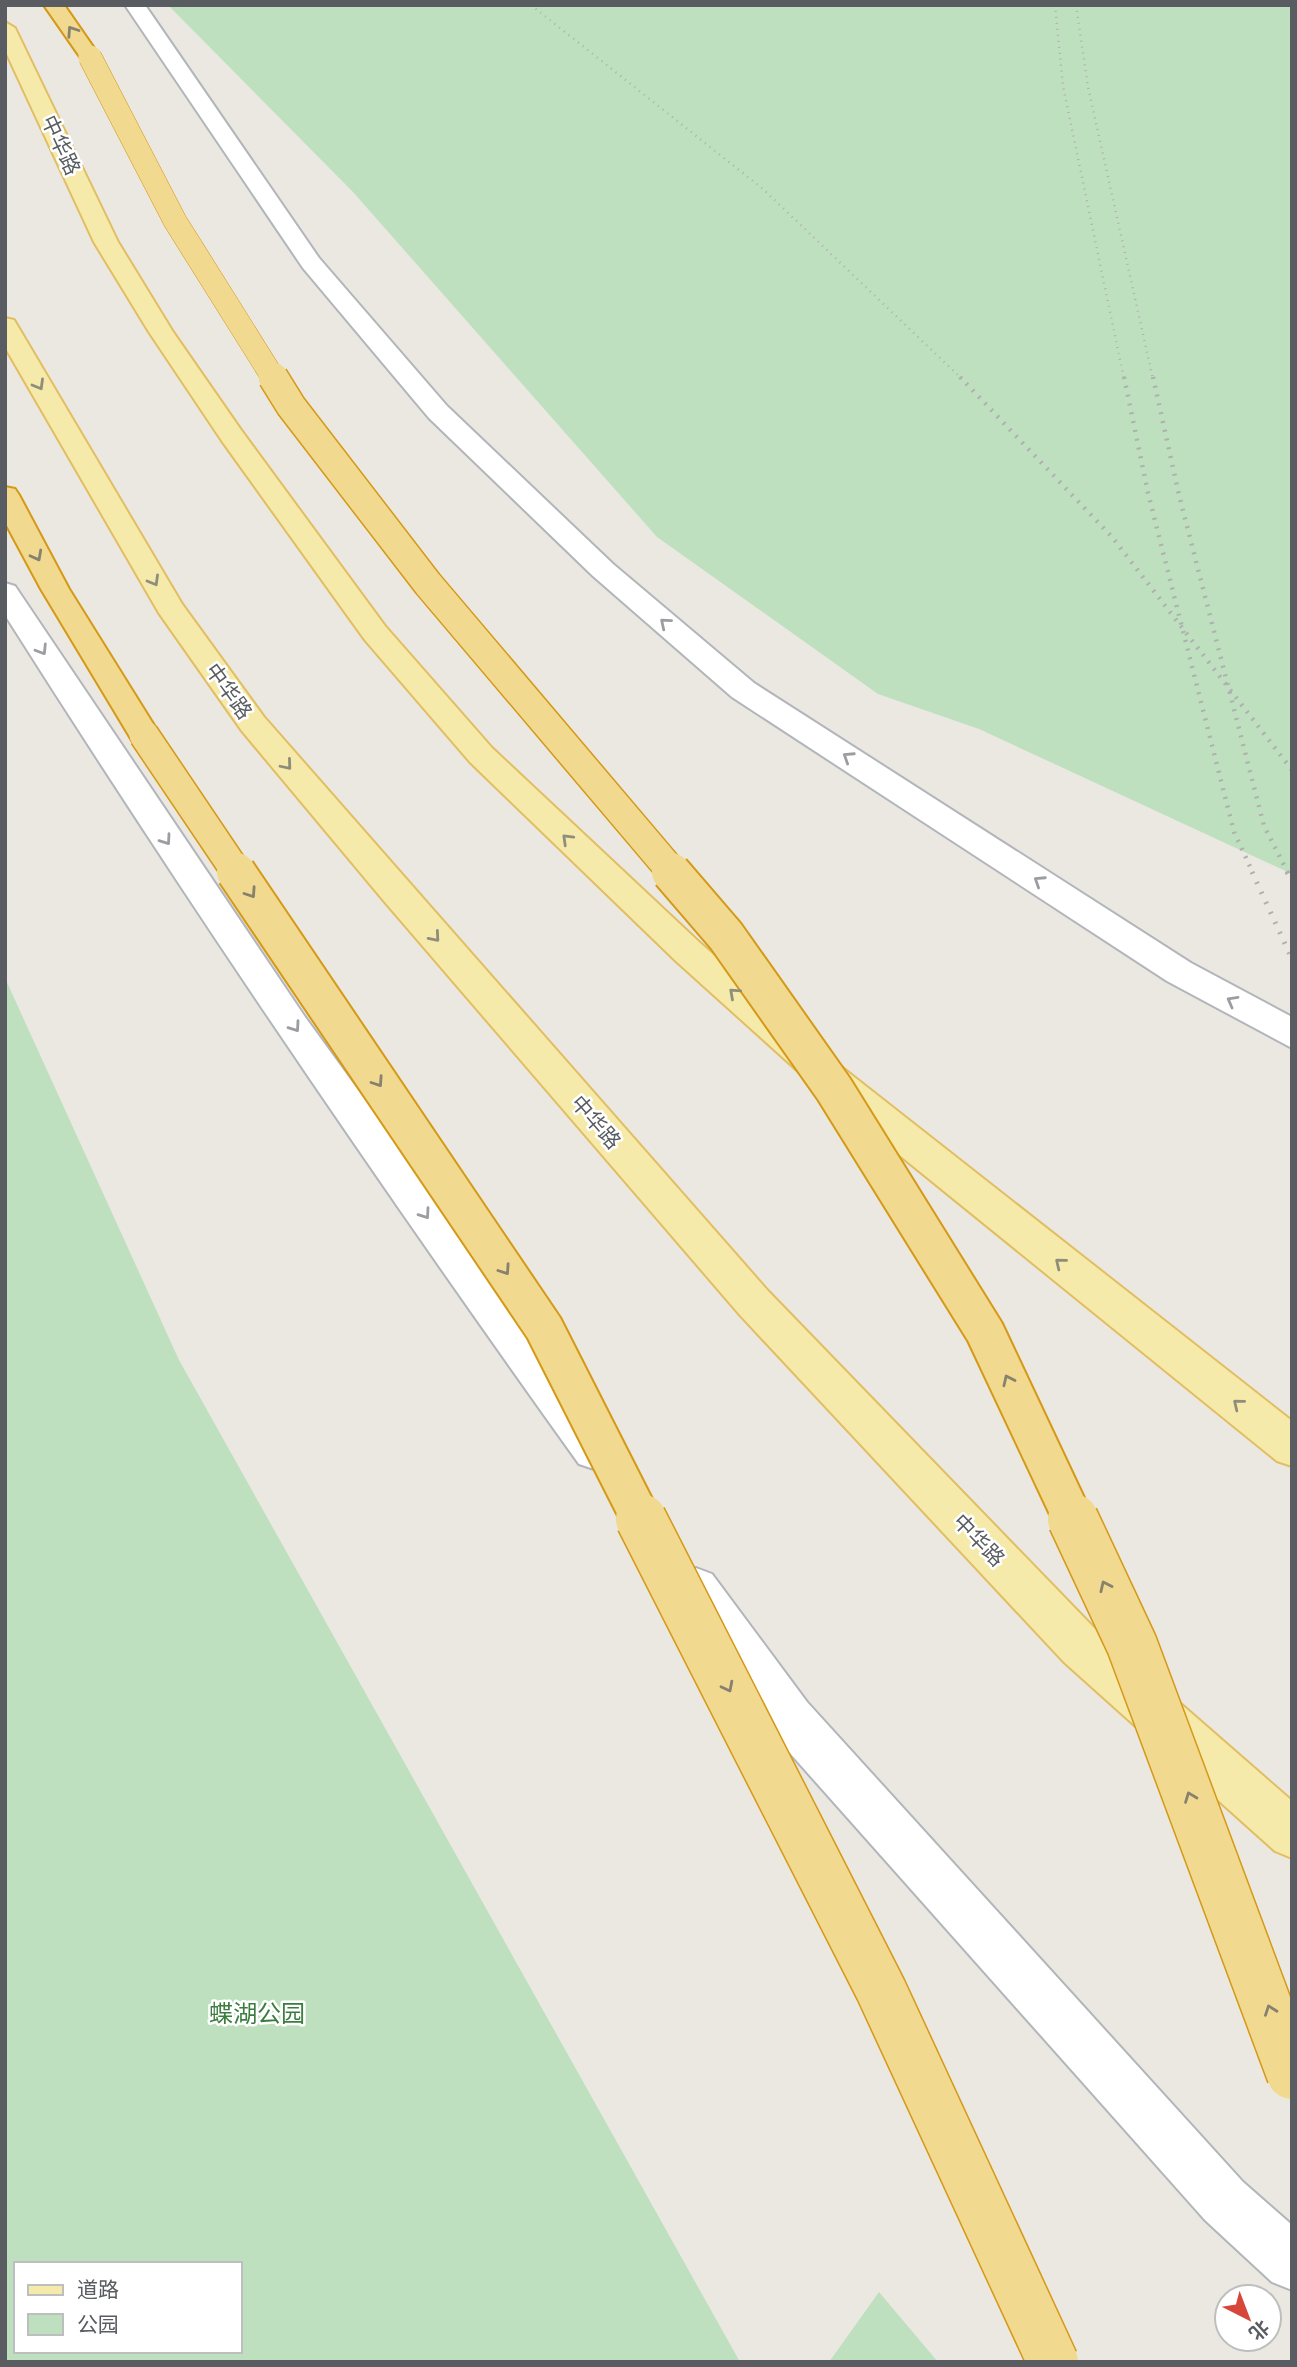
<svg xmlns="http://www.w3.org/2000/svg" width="1297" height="2367" font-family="Poppins,'Noto Sans SC',sans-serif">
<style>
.green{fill:#bfe0bf;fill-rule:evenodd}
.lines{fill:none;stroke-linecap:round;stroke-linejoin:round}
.secondary-casing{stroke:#b2b5ba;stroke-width:4}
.primary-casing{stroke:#e2be62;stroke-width:4}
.highway-casing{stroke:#d59916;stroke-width:4}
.secondary{fill:#fff;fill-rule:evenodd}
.primary{fill:#f6eaaa;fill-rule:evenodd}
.highway{fill:#f1d990;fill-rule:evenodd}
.rail-far2{stroke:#afb0b0;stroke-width:2.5;stroke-dasharray:1 5;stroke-linecap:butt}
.rail-far1{stroke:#afb0b0;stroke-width:4.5;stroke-dasharray:2 7;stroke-linecap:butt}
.rail{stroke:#afb0b0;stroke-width:5;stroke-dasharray:2 9;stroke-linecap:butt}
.highway-bridge-far3-casing{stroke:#d59916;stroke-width:24;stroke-linecap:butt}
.highway-bridge-far2-casing{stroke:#d59916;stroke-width:32;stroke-linecap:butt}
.highway-bridge-far1-casing{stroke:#d59916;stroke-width:42;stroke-linecap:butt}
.highway-bridge-casing{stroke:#d59916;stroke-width:53;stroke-linecap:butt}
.highway-bridge-far3{stroke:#f1d990;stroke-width:23}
.highway-bridge-far2{stroke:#f1d990;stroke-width:29}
.highway-bridge-far1{stroke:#f1d990;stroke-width:38}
.highway-bridge{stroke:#f1d990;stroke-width:50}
.oneway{stroke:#87826e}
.oneway2{stroke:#908e7a}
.oneway3{stroke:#9b9da0}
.labels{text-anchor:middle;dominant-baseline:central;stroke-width:5;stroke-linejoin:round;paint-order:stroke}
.street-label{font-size:21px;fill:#595c60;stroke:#fff}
.near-park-label{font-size:24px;fill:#3c7c3f;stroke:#fff}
</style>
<rect width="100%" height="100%" fill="#eae8e0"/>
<path class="green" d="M 168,5 L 1292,5 L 1292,874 L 979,729 L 878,694 L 657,537 L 353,192 Z
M 5,978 L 179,1360 L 740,2362 L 5,2362 ZM 16,2264 L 240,2264 L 240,2351 L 16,2351 Z
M 879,2292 L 938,2362 L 829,2362 Z"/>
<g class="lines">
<defs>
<path id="secondary" d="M 125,5 L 145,5 L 319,258 L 447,406 L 613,564 L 754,683 L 1191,963 L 1292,1017 L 1292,1048 L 1167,981 L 732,697 L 593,576 L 429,418 L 303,268 Z
M 5,583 L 15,586 L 305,1017 L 609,1436 L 615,1450 L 609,1464 L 594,1469 L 579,1464 C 380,1186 188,904 5,615 Z
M 696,1568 L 712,1574 L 807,1702 L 1243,2182 L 1292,2225 L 1292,2290 L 1272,2282 L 1205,2220 L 773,1734 L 680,1604 L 674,1589 L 680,1574 Z"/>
<path id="primary" d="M 5,22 L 15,28 L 118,242 L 173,332 L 241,430 L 385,626 L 492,748 L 700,943 L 844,1069 L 1292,1421 L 1292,1466 L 1277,1461 L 818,1089 L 676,961 L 470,762 L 365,640 L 222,441 L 149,332 L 94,242 L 5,50 Z
M 5,318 L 14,320 L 17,325 L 182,604 L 264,717 L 768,1291 L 1096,1630 L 1292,1801 L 1292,1858 L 1275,1851 L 1064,1662 L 740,1315 L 384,901 L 242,731 L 159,613 L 5,347 Z"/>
<path id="highway" d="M 44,5 L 64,5 L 100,57 L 97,61 L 83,61 Z
M 5,487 L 15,489 L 19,495 L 69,589 L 160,735 L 155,742 L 144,745 L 133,742 L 41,589 L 5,522 Z"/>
</defs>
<use href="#secondary" class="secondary-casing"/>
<use href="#primary" class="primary-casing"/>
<use href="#highway" class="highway-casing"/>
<use href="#secondary" class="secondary"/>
<use href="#primary" class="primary"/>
<use href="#highway" class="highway"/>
<path class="rail-far2" d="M 531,5 L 763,189 L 962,379
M 1055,5 L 1063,86 L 1124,379
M 1076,5 L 1088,87 L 1153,379"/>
<path class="rail-far1" d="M 960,377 L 1112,537 L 1292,770
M 1124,377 L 1148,493 L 1234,832 L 1253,873
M 1153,377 L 1179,495 L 1264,826 L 1288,873"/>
<path class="rail" d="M 1252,872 L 1292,959
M 1287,872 L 1292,882"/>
<defs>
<path id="highway-bridge-far3" d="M 90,57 L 175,221 L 274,379"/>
<path id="highway-bridge-far2" d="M 273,377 L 291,406 L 428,584 L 673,873
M 144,735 L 237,873"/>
<path id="highway-bridge-far1" d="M 236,872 L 544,1328 L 642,1521
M 671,872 L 726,936 L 834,1089 L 985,1332 L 1074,1521"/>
<path id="highway-bridge" d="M 641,1519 L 881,1990 L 1053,2362
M 1073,1519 L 1132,1645 L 1292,2074"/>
</defs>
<use href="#highway-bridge-far3" class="highway-bridge-far3-casing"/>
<use href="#highway-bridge-far2" class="highway-bridge-far2-casing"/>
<use href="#highway-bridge-far1" class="highway-bridge-far1-casing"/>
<use href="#highway-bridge" class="highway-bridge-casing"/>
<use href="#highway-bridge-far3" class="highway-bridge-far3"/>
<use href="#highway-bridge-far2" class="highway-bridge-far2"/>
<use href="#highway-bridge-far1" class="highway-bridge-far1"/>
<use href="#highway-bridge" class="highway-bridge"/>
</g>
<defs><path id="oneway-chevron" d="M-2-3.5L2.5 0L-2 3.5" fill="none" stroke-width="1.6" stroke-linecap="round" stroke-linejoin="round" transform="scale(1.75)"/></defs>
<g class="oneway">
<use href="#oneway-chevron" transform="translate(72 31) rotate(-124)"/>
<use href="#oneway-chevron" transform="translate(37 556) rotate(62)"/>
<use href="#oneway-chevron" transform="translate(251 893) rotate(56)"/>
<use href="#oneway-chevron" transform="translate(378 1082) rotate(56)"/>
<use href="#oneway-chevron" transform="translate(505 1270) rotate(56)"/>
<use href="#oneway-chevron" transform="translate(1008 1380) rotate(-115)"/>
<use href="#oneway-chevron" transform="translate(1105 1586) rotate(-115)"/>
<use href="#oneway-chevron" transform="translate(728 1687) rotate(63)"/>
<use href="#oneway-chevron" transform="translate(1190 1797) rotate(-111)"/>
<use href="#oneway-chevron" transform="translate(1270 2010) rotate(-110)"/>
</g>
<g class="oneway2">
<use href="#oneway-chevron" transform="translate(39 385) rotate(60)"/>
<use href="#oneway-chevron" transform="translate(154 581) rotate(60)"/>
<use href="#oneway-chevron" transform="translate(287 765) rotate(50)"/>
<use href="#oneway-chevron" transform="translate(567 839) rotate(-136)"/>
<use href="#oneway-chevron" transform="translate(435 937) rotate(49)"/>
<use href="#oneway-chevron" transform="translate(734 993) rotate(-138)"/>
<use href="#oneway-chevron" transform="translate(1060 1263) rotate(-141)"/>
<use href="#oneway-chevron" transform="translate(1238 1404) rotate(-141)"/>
</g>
<g class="oneway3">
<use href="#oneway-chevron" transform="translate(665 623) rotate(-140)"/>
<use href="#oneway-chevron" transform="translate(42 650) rotate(58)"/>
<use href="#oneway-chevron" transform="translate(848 757) rotate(-147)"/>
<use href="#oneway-chevron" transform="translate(166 840) rotate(55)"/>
<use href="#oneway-chevron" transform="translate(1039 881) rotate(-147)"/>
<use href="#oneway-chevron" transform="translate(1232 1001) rotate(-151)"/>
<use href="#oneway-chevron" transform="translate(295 1027) rotate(55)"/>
<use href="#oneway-chevron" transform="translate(425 1214) rotate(55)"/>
</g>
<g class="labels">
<g class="street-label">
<text transform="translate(61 145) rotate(65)">中华路</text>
<text transform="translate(229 691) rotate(54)">中华路</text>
<text transform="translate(596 1122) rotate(49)">中华路</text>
<text transform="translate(979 1540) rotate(46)">中华路</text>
</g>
<g class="near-park-label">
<text x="257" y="2013">蝶湖公园</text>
</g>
</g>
<rect width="1297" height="2367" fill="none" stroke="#595c60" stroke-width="14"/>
<rect x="14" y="2262" width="228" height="91" fill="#ffffff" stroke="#bdbebf" stroke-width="2"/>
<rect x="28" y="2285" width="35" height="10" fill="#f6eaaa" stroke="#bdbebf" stroke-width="2"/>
<text x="77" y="2297" font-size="21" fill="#595c60">道路</text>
<rect x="28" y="2314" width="35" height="21" fill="#bfe0bf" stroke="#bdbebf" stroke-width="2"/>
<text x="77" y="2332" font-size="21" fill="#595c60">公园</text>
<g transform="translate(1248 2318) rotate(138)"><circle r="33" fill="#ffffff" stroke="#bdbebf" stroke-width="2"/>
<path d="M0-5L12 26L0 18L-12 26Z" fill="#d7463a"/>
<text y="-10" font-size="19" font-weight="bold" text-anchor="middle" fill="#595c60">北</text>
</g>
</svg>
